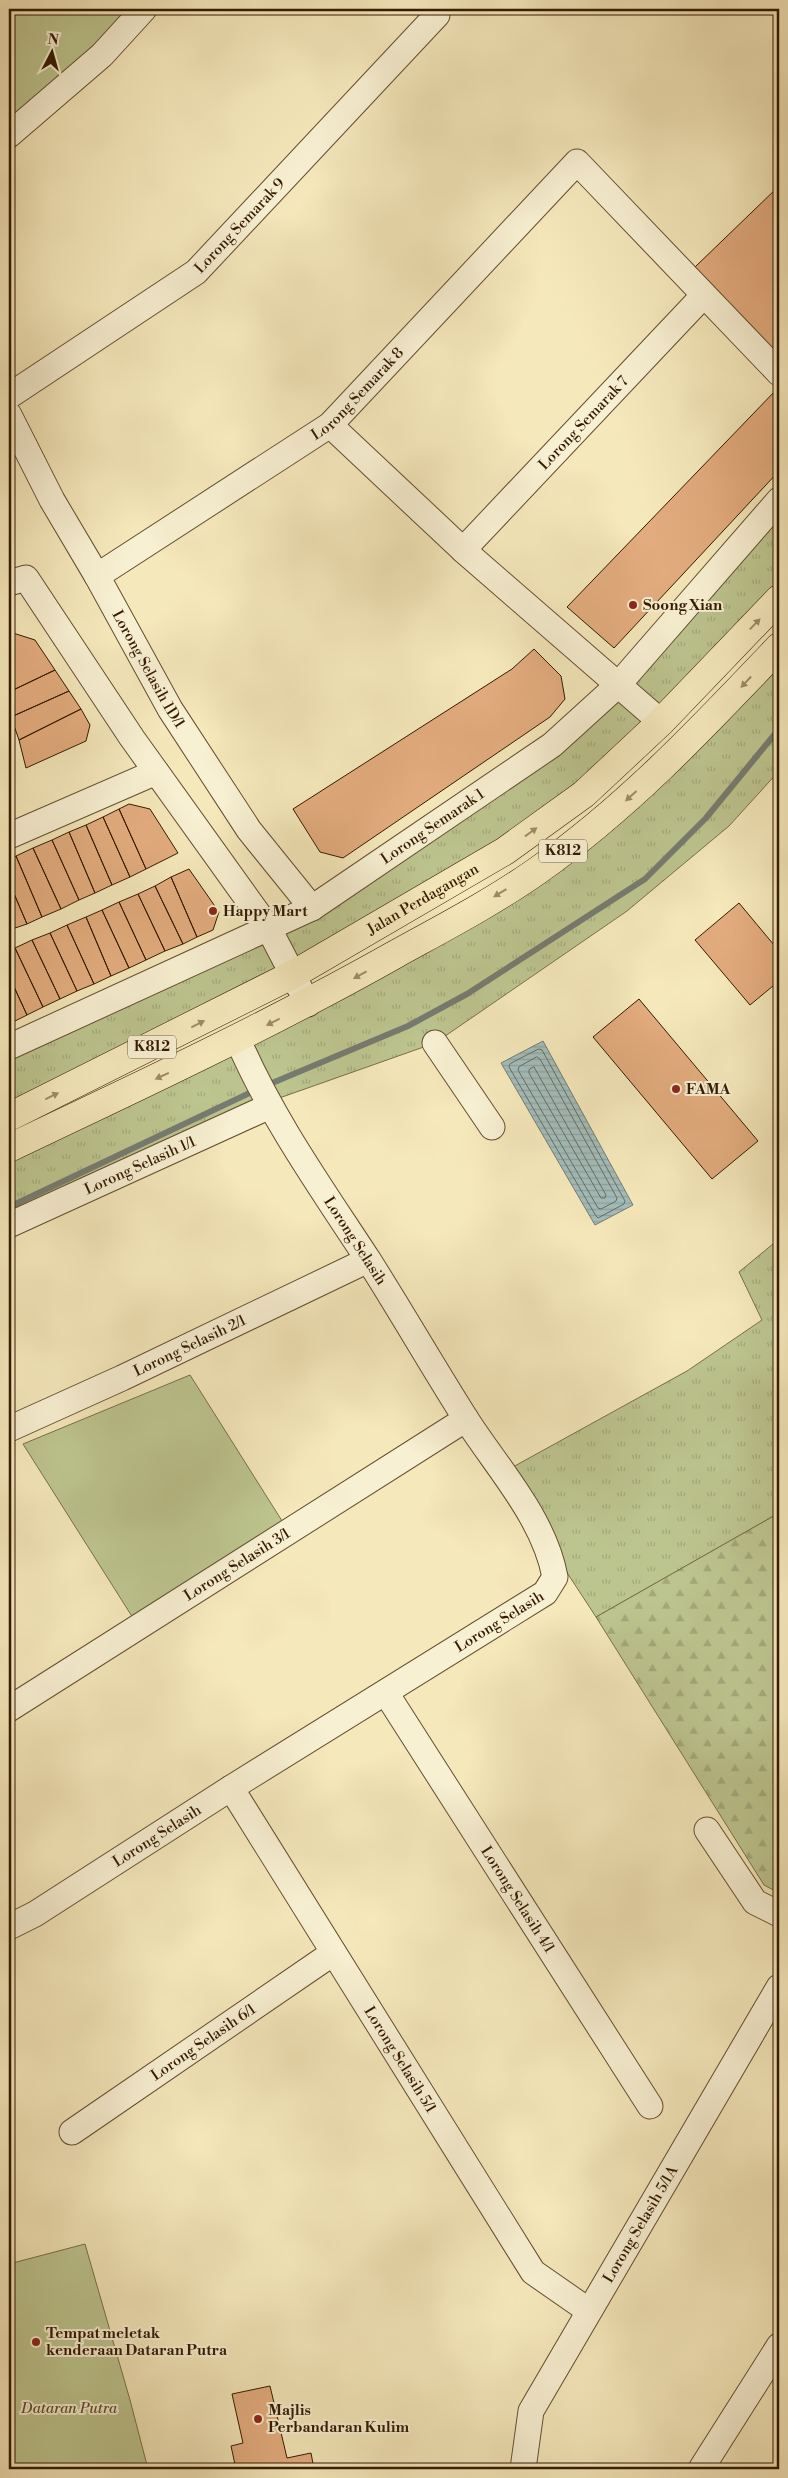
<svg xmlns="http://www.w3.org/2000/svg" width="788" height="2478" font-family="'Libre Bodoni',serif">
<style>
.grass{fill:url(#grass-tufts);stroke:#786f48}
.forest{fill:url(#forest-firs);stroke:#786f48}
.park{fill:#bdc58f;stroke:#786f48}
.water{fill:url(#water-rules);stroke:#767b71}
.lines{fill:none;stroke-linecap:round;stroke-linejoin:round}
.shore{stroke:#6b6b5e;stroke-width:1}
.stream{stroke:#767b71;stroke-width:6}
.building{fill:#e3ac7e;stroke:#331901}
.street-casing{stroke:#644d30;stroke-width:27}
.primary-casing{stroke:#331901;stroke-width:29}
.street{stroke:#f8f0d3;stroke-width:25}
.primary{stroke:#f5e8bb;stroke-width:28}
.oneway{fill:#9e8b67}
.poi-dot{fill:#8f2418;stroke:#f8f0d3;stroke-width:2}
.labels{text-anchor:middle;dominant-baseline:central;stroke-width:4;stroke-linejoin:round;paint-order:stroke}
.shield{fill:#f8f0d3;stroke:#6e5a40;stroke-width:1}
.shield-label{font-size:14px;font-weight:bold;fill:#331901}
.street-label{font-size:15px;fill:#331901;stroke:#f8f0d3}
.poi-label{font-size:15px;font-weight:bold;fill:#331901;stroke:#f8f0d3;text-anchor:start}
.park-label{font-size:15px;font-style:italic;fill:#5c4d2c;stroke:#f8f0d3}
</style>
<defs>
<pattern id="grass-tufts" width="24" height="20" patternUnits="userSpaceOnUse" patternTransform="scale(1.25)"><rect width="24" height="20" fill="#bdc58f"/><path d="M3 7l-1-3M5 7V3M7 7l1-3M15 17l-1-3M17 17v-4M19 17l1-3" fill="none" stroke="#a3a97a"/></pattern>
<pattern id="forest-firs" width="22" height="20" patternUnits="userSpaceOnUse" patternTransform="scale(1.25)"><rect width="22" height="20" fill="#bdc58f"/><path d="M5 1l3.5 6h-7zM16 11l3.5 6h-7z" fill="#a3a97a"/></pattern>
<pattern id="water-rules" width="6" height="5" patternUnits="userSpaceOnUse" patternTransform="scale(1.25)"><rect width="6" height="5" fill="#a3bdbc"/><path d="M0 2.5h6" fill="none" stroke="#8da2a0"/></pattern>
</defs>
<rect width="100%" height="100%" fill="#f5e8bb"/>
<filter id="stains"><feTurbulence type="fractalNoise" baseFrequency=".004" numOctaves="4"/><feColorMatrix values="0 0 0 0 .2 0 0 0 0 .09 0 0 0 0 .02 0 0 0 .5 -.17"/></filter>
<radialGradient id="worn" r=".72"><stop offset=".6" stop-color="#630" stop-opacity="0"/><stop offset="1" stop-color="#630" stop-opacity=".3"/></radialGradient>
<path class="grass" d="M 779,500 L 779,599 L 505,851 L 9,1116 L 9,1047 L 269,929 L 552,745 Z
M 779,647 L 779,771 L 729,826 L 627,911 L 435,1043 L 268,1102 L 9,1225 L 9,1148 L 536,872 Z
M 779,1239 L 779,1513 L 596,1617 L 502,1473 L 687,1371 L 762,1320 L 739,1272 Z"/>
<path class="forest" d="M 779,1513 L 779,1893 L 764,1885 L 596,1617 Z"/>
<path class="park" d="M 9,9 L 144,9 L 9,135 Z
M 190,1375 L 284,1524 L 133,1618 L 23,1444 Z
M 85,2244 L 130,2400 L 148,2469 L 9,2469 L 9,2264 Z"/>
<path class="water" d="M 543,1041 L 633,1205 L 595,1225 L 501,1063 Z"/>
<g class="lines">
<path class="shore" d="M 539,1049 L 542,1050 L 625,1201 L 624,1204 L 598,1218 L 596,1216 L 509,1067 L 510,1064 Z
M 537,1057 L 540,1059 L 617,1198 L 616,1201 L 601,1209 L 598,1208 L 518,1070 L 519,1067 Z
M 534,1067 L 606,1195 L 605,1198 L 601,1198 L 529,1073 L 529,1070 Z"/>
<path class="stream" d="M 265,1086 L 408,1026 L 467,994 L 645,879 L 706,818 L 779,729
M 9,1207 L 256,1090"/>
</g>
<path class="building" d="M 779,186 L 779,355 L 694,268 Z
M 777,389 L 779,392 L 779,471 L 614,648 L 567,607 Z
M 13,633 L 35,640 L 55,670 L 9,692 L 9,635 Z
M 534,649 L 561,676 L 565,699 L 550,717 L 343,858 L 320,852 L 293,809 L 512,669 Z
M 55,670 L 69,691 L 11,717 L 9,692 Z
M 69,691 L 81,709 L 19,740 L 11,717 Z
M 81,709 L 90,725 L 86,741 L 26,768 L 19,740 Z
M 129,804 L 150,809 L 178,853 L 146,869 L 119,809 Z
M 119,809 L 146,869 L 130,877 L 103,817 Z
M 103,817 L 130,877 L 112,885 L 86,825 Z
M 86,825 L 112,885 L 95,893 L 69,832 Z
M 69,832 L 95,893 L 79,900 L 52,840 Z
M 52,840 L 79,900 L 61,909 L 33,848 Z
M 33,848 L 61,909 L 42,917 L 16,856 Z
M 16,856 L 42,917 L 27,924 L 9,882 L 9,860 Z
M 189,869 L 219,912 L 213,930 L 197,937 L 171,877 Z
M 171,877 L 197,937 L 183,944 L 155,886 Z
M 9,882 L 27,924 L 9,930 Z
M 155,886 L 183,944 L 165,951 L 138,894 Z
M 138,894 L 165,951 L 146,960 L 119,902 Z
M 119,902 L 146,960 L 129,968 L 102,910 Z
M 739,903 L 779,951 L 779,981 L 750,1005 L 695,940 Z
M 102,910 L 129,968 L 111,976 L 86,917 Z
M 86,917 L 111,976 L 94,984 L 67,925 Z
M 67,925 L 94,984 L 77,991 L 50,933 Z
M 50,933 L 77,991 L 60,999 L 32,940 Z
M 32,940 L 60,999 L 43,1007 L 15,948 Z
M 15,948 L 43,1007 L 27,1015 L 9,976 L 9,951 Z
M 9,976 L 27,1015 L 11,1023 L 9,1019 Z
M 639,999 L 758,1141 L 712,1179 L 593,1037 Z
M 270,2386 L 287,2458 L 311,2453 L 314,2469 L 326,2466 L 327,2469 L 236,2469 L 231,2446 L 243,2443 L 232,2394 Z"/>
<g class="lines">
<defs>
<g id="street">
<path d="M 9,135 L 102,55 L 144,9"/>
<path id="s1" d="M 9,396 L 196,272 L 437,15"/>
<path id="s2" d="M 9,415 L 52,500 L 97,576 L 170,709 L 249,830 L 312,908"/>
<path d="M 330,425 L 463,550 L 661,722"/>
<path id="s3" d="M 463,550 L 704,295"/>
<path id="s4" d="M 97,576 L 330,425 L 577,162 L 779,373"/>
<path d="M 9,583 L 26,578 L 132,738 L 269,929 L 308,1004"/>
<path d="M 9,836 L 156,772"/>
<path d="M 435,1043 L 492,1127"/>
<path id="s5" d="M 9,1047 L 312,908 L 552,745 L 618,685 L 779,500"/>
<path id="s6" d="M 9,1225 L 270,1106"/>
<path id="s7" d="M 9,1429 L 122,1378 L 368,1260"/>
<path id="s8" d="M 386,1693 L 650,2106"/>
<path id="s9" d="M 9,1709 L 466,1419"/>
<path id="s10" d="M 231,1788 L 533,2272 L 589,2311"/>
<path d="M 707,1830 L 755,1902 L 779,1914"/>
<path id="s11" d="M 9,1927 L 35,1914 L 231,1788 L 545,1593 L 555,1577 C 544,1518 498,1469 466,1419 C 433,1367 402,1313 369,1261 C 322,1189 272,1119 238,1040"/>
<path id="s12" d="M 72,2132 L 333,1953"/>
<path id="s13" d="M 523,2469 L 531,2411 L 779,1987"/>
<path d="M 701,2469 L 779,2346"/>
</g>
<g id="primary">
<path id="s14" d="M 9,1117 L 294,974 L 505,851 L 584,794 L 661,722 L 779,599"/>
<path d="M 9,1148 C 140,1086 270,1025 396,954 C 443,928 493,902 537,871 C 628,807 703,727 779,647"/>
</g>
</defs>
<use href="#street" class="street-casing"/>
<use href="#primary" class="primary-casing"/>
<use href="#street" class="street"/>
<use href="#primary" class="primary"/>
</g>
<defs><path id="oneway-solid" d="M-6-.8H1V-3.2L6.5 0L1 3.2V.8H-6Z" transform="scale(1.25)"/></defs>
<g class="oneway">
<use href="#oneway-solid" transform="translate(755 624) rotate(-46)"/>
<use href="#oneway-solid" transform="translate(746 682) rotate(133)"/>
<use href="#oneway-solid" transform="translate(631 796) rotate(138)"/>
<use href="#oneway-solid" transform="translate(531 832) rotate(-36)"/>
<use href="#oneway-solid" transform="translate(500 893) rotate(149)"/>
<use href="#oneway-solid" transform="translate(360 975) rotate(151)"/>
<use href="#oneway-solid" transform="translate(273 1022) rotate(153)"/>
<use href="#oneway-solid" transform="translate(198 1024) rotate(-27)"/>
<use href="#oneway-solid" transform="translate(162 1076) rotate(155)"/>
<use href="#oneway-solid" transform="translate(52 1096) rotate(-26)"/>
</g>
<g class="poi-dot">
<circle cx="633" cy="605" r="5"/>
<circle cx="213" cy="911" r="5"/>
<circle cx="676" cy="1089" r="5"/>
<circle cx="36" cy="2342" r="5"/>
<circle cx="258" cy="2419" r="5"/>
</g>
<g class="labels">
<g class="shield">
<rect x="539" y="839.5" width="48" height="23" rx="4"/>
<rect x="128" y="1035.5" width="48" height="23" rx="4"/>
</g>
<g class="shield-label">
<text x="563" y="851">K812</text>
<text x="152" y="1047">K812</text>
</g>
<g class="street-label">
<text stroke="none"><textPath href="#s1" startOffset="288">Lorong Semarak 9</textPath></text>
<text stroke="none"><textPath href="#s4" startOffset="319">Lorong Semarak 8</textPath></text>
<text stroke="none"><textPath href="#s3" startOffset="175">Lorong Semarak 7</textPath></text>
<text stroke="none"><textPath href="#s2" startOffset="290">Lorong Selasih 1D/1</textPath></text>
<text stroke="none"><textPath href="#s5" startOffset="479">Lorong Semarak 1</textPath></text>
<text stroke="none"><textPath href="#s14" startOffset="468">Jalan Perdagangan</textPath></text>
<text stroke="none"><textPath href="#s6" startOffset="144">Lorong Selasih 1/1</textPath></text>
<text transform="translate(355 1241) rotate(57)">Lorong Selasih</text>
<text stroke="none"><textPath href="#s7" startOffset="199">Lorong Selasih 2/1</textPath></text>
<text stroke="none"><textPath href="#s9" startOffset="270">Lorong Selasih 3/1</textPath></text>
<text stroke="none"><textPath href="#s11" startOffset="578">Lorong Selasih</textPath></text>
<text stroke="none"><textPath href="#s11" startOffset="174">Lorong Selasih</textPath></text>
<text stroke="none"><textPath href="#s8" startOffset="245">Lorong Selasih 4/1</textPath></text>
<text stroke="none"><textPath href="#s12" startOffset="159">Lorong Selasih 6/1</textPath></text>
<text stroke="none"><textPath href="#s10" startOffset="320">Lorong Selasih 5/1</textPath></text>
<text stroke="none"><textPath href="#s13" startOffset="275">Lorong Selasih 5/1A</textPath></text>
</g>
<g class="poi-label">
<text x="643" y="605">Soong Xian</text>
<text x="223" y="911">Happy Mart</text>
<text x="686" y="1089">FAMA</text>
<text x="46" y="2333">Tempat meletak<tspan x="46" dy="17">kenderaan Dataran Putra</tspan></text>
<text x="268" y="2410">Majlis<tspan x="268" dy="17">Perbandaran Kulim</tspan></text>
</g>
<g class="park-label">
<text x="69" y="2408">Dataran Putra</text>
</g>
</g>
<rect width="788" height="2478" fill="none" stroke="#f5e8bb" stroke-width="30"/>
<rect x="10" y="10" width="768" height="2458" fill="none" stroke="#331901" stroke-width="2.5"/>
<rect x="15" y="15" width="758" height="2448" fill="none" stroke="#331901"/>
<g transform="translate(52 52) rotate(6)" stroke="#f8f0d3" stroke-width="4" paint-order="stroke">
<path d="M0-4L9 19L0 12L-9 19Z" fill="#331901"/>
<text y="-8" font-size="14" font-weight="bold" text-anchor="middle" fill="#331901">N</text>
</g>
<rect width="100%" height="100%" filter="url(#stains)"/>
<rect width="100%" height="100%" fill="url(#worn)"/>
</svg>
